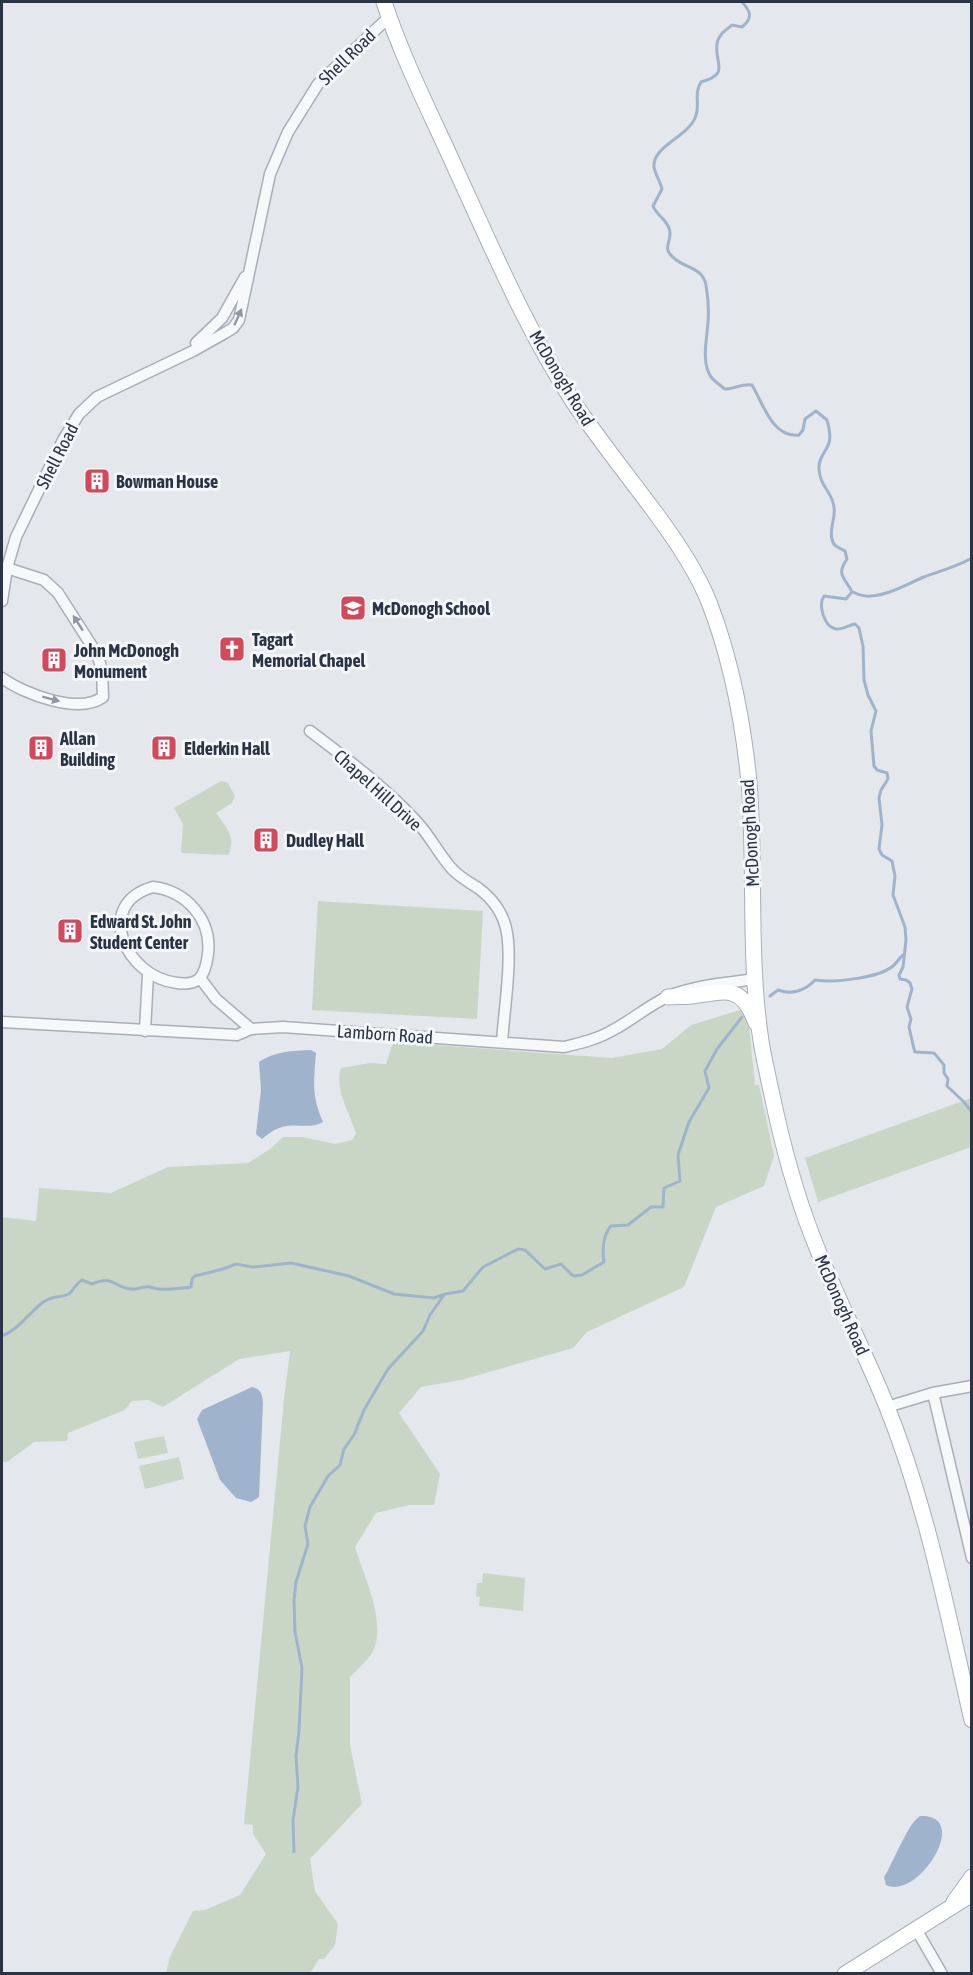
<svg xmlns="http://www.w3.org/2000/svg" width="973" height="1975" font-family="'Asap Condensed',sans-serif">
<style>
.green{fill:#c9d6c5}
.water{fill:#9fb4cc}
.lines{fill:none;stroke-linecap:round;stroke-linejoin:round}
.stream{stroke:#9fb4cc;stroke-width:3}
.street-casing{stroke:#a9aeb7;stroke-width:13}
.secondary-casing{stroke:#a9aeb7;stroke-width:17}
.street{stroke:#f7f8fa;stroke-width:10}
.secondary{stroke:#fff;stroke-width:15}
.oneway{fill:#9196a0}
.labels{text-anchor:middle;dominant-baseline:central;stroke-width:6;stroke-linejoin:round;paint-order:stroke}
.street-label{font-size:18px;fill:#2b3445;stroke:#f4f6f9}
.poi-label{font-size:18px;font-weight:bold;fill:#2b3445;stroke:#f4f6f9;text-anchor:start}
</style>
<rect width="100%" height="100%" fill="#e4e7ec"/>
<path class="green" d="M 221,781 L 228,783 L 235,796 L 232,803 L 216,813 C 226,827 237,837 228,855 L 181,853 L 183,824 L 174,808 Z
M 318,901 L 483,911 L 477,1019 L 312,1010 Z
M 743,1009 L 749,1026 L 755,1085 L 759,1085 L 774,1156 L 764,1186 L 716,1207 L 684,1287 L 587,1332 L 573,1348 L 461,1380 L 421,1387 L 399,1413 L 440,1474 L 434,1505 L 409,1505 L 376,1513 L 355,1547 C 364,1577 390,1628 370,1656 C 364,1663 357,1670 350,1677 L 350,1745 L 362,1804 L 310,1859 L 315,1891 L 338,1924 L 335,1945 L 324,1959 L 319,1959 L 310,1973 L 166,1973 L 170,1957 L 193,1911 L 205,1910 L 240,1895 L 266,1854 L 253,1834 L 253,1825 L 244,1824 L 284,1399 L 290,1351 L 239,1359 L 163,1407 L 148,1400 L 132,1401 L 125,1410 L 68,1433 L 67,1441 L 34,1442 L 7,1462 L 2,1462 L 2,1217 L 36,1221 L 39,1188 L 111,1193 L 168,1167 L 248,1163 L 270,1149 L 283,1137 L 303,1137 L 335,1144 L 352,1140 L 356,1134 C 350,1112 334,1091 341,1068 L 370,1063 L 386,1064 L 393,1042 L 612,1058 L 662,1049 L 691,1025 Z
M 971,1098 L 971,1147 L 818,1202 L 805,1158 Z
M 164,1436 L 168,1453 L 138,1459 L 134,1442 Z
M 179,1457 L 184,1479 L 145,1489 L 139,1466 Z
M 483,1573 L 525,1578 L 523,1611 L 479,1606 L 480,1597 L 476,1597 L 477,1583 L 482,1583 Z"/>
<path class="water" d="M 311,1050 L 316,1053 C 314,1081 311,1095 323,1122 C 310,1130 294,1122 279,1128 C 273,1130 267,1135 262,1139 L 256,1134 L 261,1090 L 259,1062 C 275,1051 292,1051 311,1050 Z
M 252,1387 C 261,1389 262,1394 263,1402 L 259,1497 L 251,1502 L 236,1498 L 220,1480 L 197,1419 L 202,1410 Z
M 920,1816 C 973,1814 918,1901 886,1885 L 884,1877 C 893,1863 908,1823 920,1816 Z"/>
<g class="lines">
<path class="stream" d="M 742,2 C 750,11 754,17 742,27 L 732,25 C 726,30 718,35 717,44 C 714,63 731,74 701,82 C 693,95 701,105 695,118 C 687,137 652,147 654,167 C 655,174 660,181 662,189 L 653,206 C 657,216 669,221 670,232 C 671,240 664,248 670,254 C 681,269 702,265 706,285 C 708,297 709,311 708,322 C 707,339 701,362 711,377 C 715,382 720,385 725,389 C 735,389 742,383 752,385 C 763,403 772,438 799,435 L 803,430 L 805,419 L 816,411 L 827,420 C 829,427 831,436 829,443 C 826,452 818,458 819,469 C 820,487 832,491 834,507 C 836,518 829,528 832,539 C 833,546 839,548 845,551 L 847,559 C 835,576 846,578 852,592 L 846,599 L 824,596 C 818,605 824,627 836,629 C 842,630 849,625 855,624 L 859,628 L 863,646 L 864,680 L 868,695 L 876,711 L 871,731 L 874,766 L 877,770 L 887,773 L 888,779 L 881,790 L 879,798 L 882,825 L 879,849 L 882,855 L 892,861 L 895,876 L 893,895 L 905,927 L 906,940 L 903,967 L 899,975 L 900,979 L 906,980 L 910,983 L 912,989 L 907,1007 L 911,1019 L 909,1027 L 914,1049 L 915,1052 L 934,1053 L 944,1065 L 944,1073 L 948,1079 L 947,1086 L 963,1101 L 972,1112
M 853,592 C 859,595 864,597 871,596 C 889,595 907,584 924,577 C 940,571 956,567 972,558
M 770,996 L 778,990 C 791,995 805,991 815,980 C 834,983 879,978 893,966 C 897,963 899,958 903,955
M 2,1336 C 19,1329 28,1314 42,1303 C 52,1295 62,1298 69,1294 C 74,1290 75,1284 82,1280 L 92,1284 C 115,1274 115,1289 132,1289 C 136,1290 141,1287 145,1287 C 150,1286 155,1289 159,1289 C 162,1290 187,1288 191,1287 L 192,1279 L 195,1276 L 223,1269 L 236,1264 L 253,1267 L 291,1263 L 349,1276 L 394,1294 L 434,1298 L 445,1294 L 463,1291 L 483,1267 L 518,1249 L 525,1250 L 545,1269 L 561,1264 L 573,1276 L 582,1275 L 604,1262 C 602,1250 603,1235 611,1226 L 628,1225 L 651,1207 L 663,1207 L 664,1188 L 680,1181 L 678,1155 L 689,1122 L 709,1088 L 705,1071 L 717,1049 L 742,1017
M 294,1852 L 293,1820 L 298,1787 L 296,1756 L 299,1731 L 302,1668 L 295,1632 L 294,1600 L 296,1582 L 308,1544 L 305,1526 L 310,1507 L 328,1476 L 340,1465 L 344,1449 L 354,1435 L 364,1410 L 388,1369 L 423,1331 L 430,1315 L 444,1295"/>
<defs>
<path id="street" d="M 196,343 L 222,318 L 245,277
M 2,601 L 7,568 L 16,537 L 63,440 L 79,414 L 97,397 L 193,351 L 225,333 L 233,328 L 239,320 L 270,174 L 288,132 L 318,84 L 389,17
M 2,678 C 24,694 79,715 103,697 L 102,670 L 97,654 L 58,593 L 44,580 L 7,568
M 310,731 C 347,759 386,788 417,822 C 431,837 439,855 453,870 C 461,878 469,882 478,888 C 493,899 504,915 507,933 C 512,963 504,1011 502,1042
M 153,887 C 186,891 212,919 208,954 C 207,962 205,973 199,979 C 193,984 184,984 177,983 C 125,977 93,904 153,887 Z
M 200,978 L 216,999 L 251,1029
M 2,1022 L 237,1035 L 251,1029 L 283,1027 L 564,1047 C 581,1043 598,1039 613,1030 C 632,1020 649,1005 669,996 C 697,985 726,983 756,979
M 145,1031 L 148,974
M 933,1393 L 972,1558
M 887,1407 L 933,1393 L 972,1386
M 916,1929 L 942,1974"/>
<path id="secondary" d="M 384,2 C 403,60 432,116 457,172 C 493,250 527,331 574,403 C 600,441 629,477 657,515 C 677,542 696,570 709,602 C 731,659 743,721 749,782 C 756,868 748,955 761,1041 C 764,1059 768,1077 772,1095 C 782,1143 795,1192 813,1238 C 835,1295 864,1350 887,1407 C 927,1507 948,1615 972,1720
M 668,997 C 676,996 684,997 692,996 C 726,991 742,984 756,1023
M 954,1902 L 972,1877
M 845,1974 L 972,1894"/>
</defs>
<use href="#street" class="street-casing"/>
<use href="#secondary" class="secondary-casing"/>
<use href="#street" class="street"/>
<use href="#secondary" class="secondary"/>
</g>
<defs><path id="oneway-solid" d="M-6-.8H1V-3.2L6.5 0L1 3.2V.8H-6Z" transform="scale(1.5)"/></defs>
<g class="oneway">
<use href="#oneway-solid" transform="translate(238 317) rotate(-66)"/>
<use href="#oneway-solid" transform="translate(78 623) rotate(-123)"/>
<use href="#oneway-solid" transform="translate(51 699) rotate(15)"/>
</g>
<defs>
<symbol id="building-square" viewBox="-11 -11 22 22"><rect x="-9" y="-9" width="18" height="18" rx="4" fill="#d1495b" stroke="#f4f6f9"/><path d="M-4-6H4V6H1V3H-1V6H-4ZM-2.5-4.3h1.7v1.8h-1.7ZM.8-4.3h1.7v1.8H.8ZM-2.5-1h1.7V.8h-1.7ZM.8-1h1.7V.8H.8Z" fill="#fff"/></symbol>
<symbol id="school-square" viewBox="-11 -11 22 22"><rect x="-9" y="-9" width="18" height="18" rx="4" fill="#d1495b" stroke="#f4f6f9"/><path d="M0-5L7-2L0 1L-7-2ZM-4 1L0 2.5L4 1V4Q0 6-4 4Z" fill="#fff"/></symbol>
<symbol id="church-square" viewBox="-11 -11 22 22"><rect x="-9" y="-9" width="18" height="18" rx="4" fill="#d1495b" stroke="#f4f6f9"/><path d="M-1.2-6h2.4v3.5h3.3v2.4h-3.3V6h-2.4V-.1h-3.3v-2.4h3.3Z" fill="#fff"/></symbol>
</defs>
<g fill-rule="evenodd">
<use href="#building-square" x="82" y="466" width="30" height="30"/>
<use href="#school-square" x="338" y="593" width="30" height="30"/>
<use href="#church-square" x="217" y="634" width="30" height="30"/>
<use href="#building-square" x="39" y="645" width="30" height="30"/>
<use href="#building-square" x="26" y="733" width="30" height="30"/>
<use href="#building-square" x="149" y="733" width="30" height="30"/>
<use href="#building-square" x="251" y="825" width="30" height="30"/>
<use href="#building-square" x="55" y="916" width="30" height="30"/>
</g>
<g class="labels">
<g class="street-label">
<text transform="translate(347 57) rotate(-44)">Shell Road</text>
<text transform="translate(562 378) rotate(59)">McDonogh Road</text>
<text transform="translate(57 456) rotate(-63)">Shell Road</text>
<text transform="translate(378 790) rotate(42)">Chapel Hill Drive</text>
<text transform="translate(750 833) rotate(-93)">McDonogh Road</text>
<text transform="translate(385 1034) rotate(4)">Lamborn Road</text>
<text transform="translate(842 1305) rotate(66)">McDonogh Road</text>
</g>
<g class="poi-label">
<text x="116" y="481">Bowman House</text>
<text x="372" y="608">McDonogh School</text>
<text x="252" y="639">Tagart<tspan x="252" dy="21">Memorial Chapel</tspan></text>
<text x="74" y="650">John McDonogh<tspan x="74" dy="21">Monument</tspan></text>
<text x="60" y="738">Allan<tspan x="60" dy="21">Building</tspan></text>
<text x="184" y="748">Elderkin Hall</text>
<text x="286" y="840">Dudley Hall</text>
<text x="90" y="921">Edward St. John<tspan x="90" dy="21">Student Center</tspan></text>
</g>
</g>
<rect width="973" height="1975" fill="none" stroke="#2b3445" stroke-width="6"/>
</svg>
